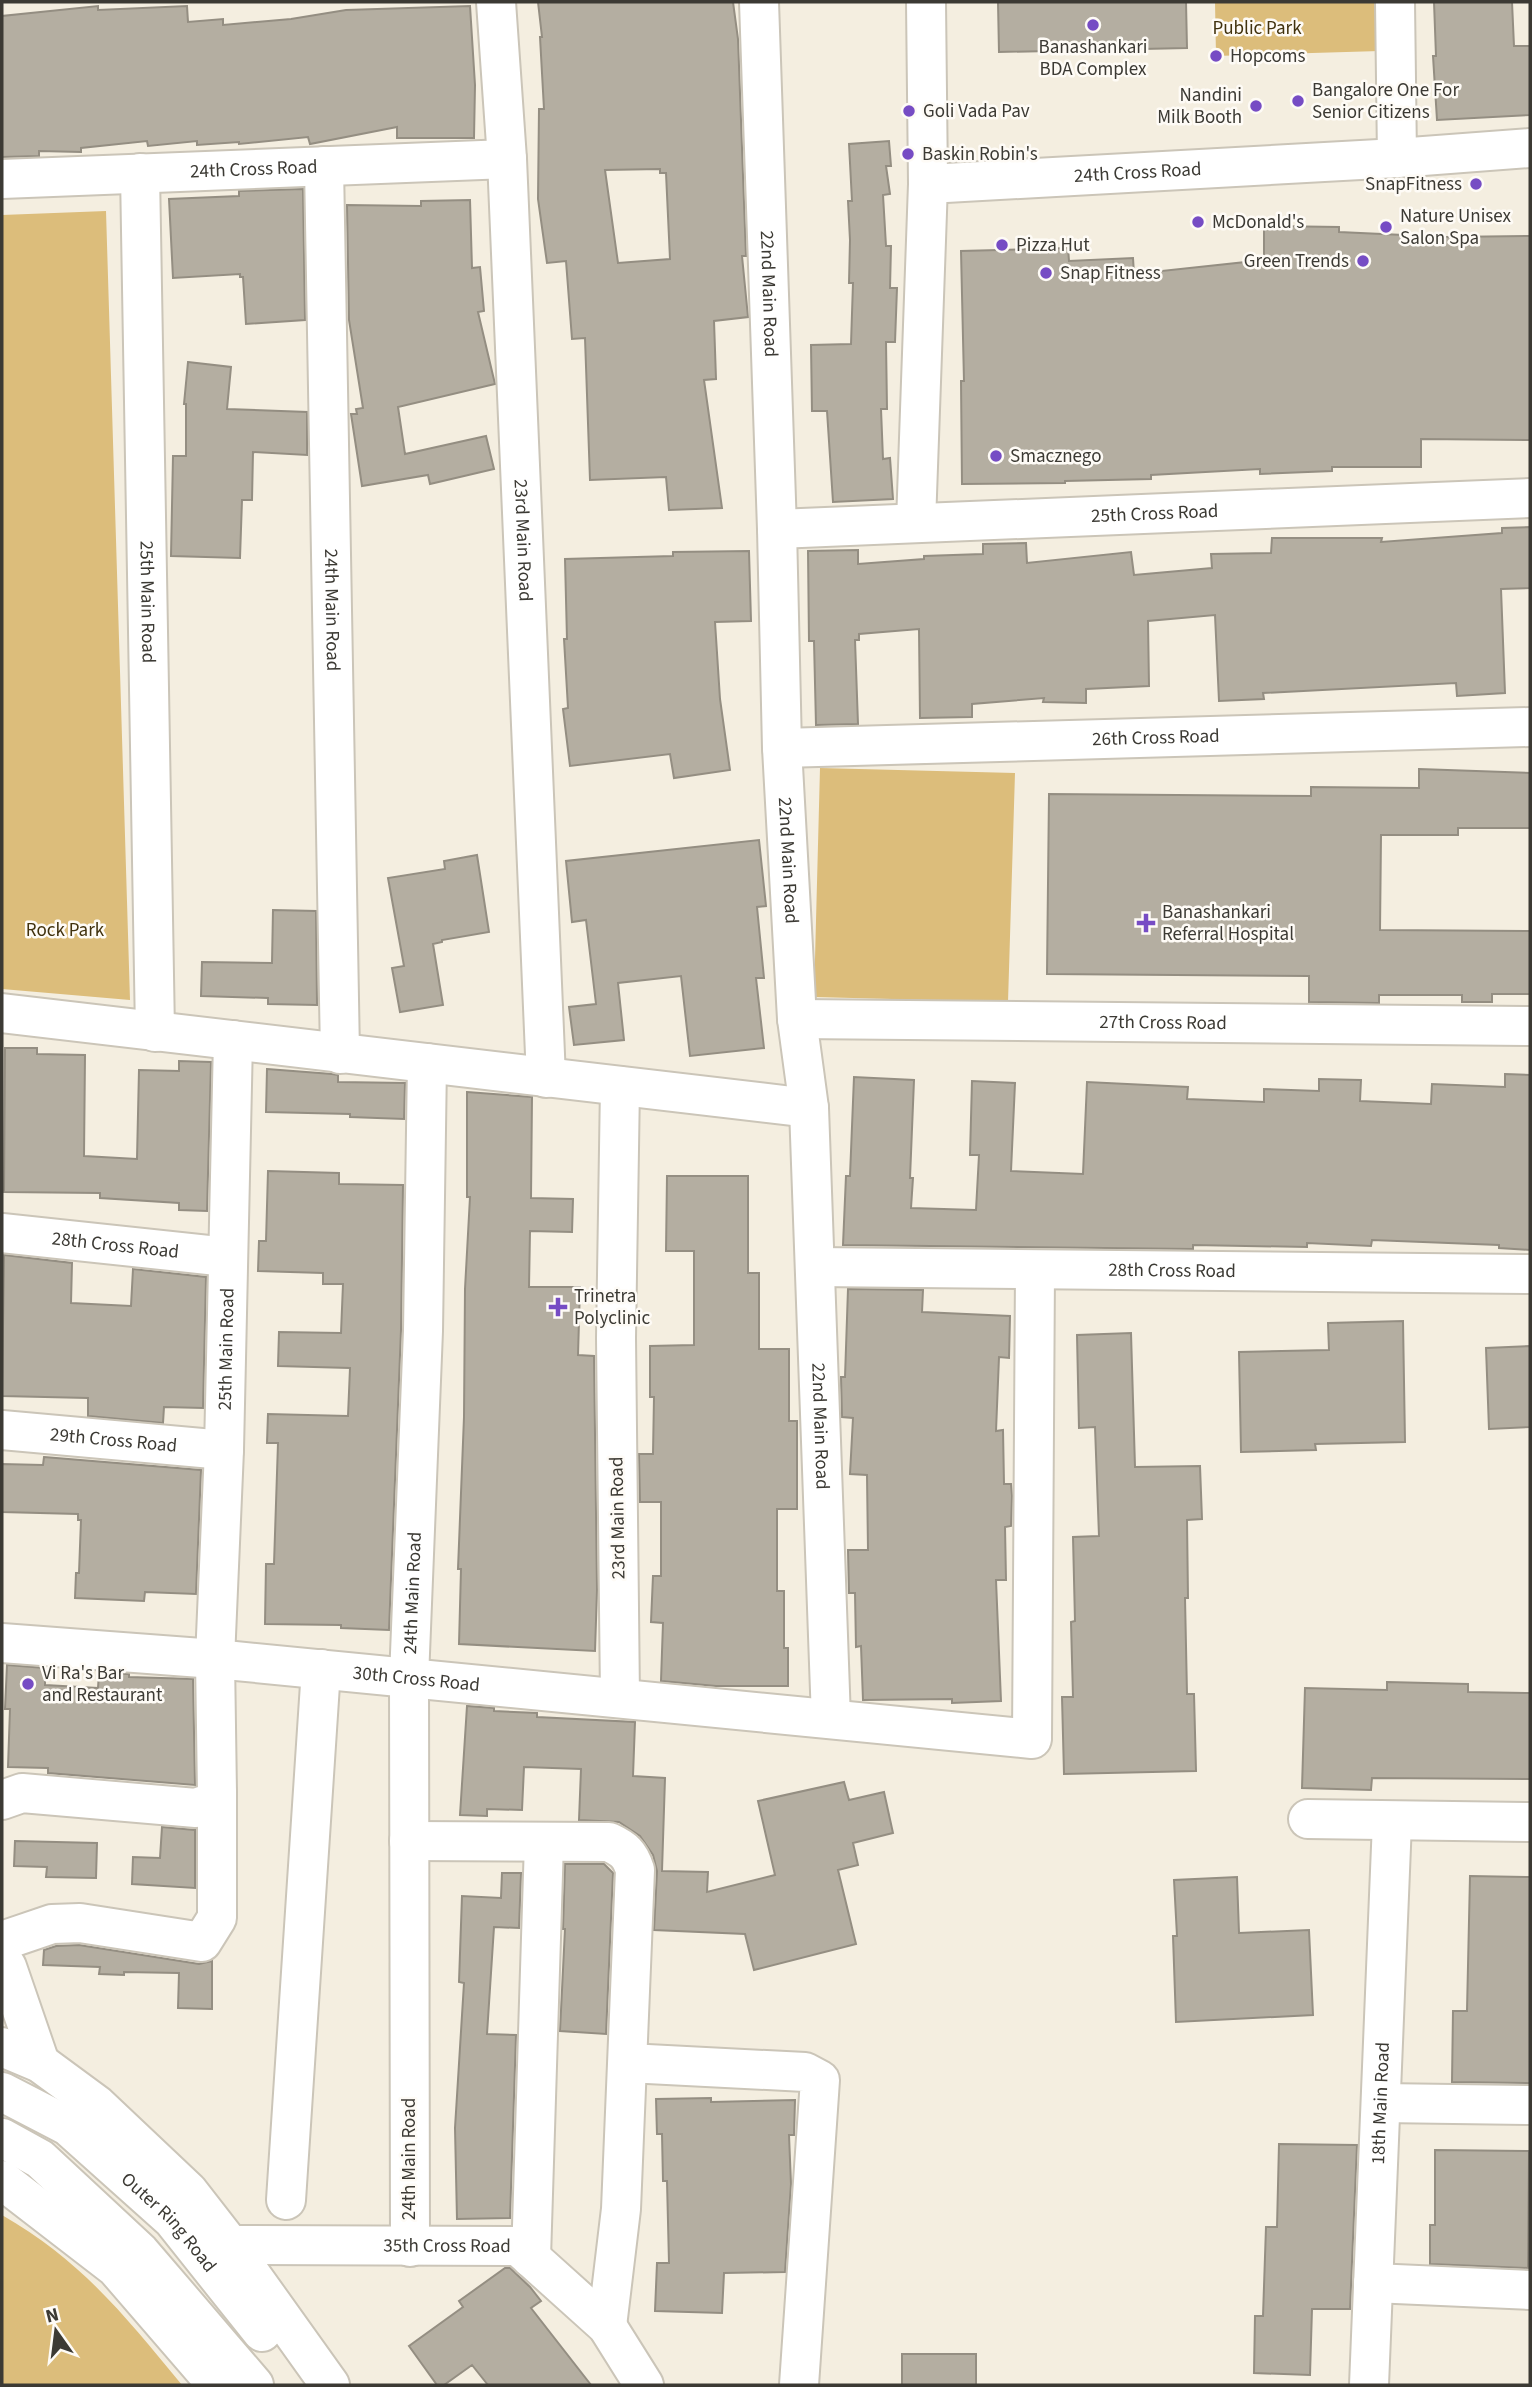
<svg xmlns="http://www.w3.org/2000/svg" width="1532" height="2387" font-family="'Source Sans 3',sans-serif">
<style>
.green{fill:#dcbd7b}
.building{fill:#b4aea1;stroke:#948e82;stroke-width:2;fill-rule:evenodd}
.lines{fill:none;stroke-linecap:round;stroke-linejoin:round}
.minor-casing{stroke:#cbc5b8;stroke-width:42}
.highway-casing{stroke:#cbc5b8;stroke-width:42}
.minor{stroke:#fff;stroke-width:38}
.highway{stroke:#fff;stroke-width:38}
.poi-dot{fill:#764cc4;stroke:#fefbf6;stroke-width:2.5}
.labels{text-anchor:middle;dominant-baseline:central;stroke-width:5;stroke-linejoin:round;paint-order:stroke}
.park-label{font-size:19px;fill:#41320e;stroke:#fefbf6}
.poi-label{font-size:19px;fill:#3c3a34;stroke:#fefbf6;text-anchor:start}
.street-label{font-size:19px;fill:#3c3a34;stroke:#fefbf6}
</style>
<rect width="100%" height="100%" fill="#f4eee0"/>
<path class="green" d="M 1215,2 L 1378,2 L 1380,51 L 1216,56 Z
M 106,211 L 130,1000 L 2,989 L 2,215 Z
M 820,768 L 1015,773 L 1008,1002 L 814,997 Z
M 2,2215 C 82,2261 124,2315 182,2385 L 2,2385 Z"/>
<path class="building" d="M 538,2 L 733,2 L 738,39 L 746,256 L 742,256 L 748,317 L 714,321 L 716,379 L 704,380 L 722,508 L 669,510 L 666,477 L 590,480 L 585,338 L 572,339 L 566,261 L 547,263 L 538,199 L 539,109 L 544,109 L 540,37 L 542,37 ZM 660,169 L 660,173 L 666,173 L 670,259 L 618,263 L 605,170 Z
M 998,2 L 1186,2 L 1187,48 L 999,52 Z
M 1434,2 L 1512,2 L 1514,46 L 1530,46 L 1530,115 L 1437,120 L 1433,56 L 1436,56 Z
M 98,6 L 98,10 L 187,6 L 188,22 L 223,19 L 223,25 L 291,19 L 346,10 L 470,6 L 475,85 L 474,138 L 397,138 L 397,127 L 310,144 L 308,137 L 239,144 L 239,142 L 197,145 L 197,141 L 148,146 L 147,141 L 81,148 L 81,152 L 39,151 L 39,156 L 2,157 L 2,16 Z
M 889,141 L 891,166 L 886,166 L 890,194 L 883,195 L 886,246 L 891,246 L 890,288 L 897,288 L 895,342 L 886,342 L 887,409 L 881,409 L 883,459 L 890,458 L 893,499 L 833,502 L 827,411 L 812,411 L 811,345 L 851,344 L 853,283 L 849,283 L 850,240 L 848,201 L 852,201 L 849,144 Z
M 303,189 L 305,320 L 246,324 L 243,277 L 240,277 L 240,274 L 173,278 L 169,199 L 239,196 L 239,191 Z
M 470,200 L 472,268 L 480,267 L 484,311 L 478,312 L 495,384 L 398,407 L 405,454 L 486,436 L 494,469 L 430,484 L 428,475 L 362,486 L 351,414 L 357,414 L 356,409 L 363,408 L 349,320 L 347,205 L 421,206 L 421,201 Z
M 1264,226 L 1339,227 L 1339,232 L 1447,237 L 1530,236 L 1530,440 L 1421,439 L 1421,467 L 1332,467 L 1332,471 L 1260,474 L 1260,469 L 1151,475 L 1151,479 L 1065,481 L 1065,483 L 962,484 L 961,381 L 964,381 L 961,251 L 1068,248 L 1069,261 L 1133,258 L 1134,274 L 1264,260 Z
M 188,362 L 231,367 L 227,409 L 307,412 L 307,455 L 253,452 L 252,500 L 242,500 L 240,558 L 171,556 L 173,456 L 186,456 L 186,404 L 184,404 Z
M 1530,527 L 1530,588 L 1501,589 L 1505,693 L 1457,696 L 1456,683 L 1263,693 L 1264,699 L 1219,701 L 1215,615 L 1148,621 L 1149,686 L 1086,689 L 1086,703 L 1043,702 L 1044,698 L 972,704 L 972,717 L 920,718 L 919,629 L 859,634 L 859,640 L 855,640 L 858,724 L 816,725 L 814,641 L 809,641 L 808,551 L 858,550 L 858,564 L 924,559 L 924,556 L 983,554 L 983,544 L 1026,543 L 1027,563 L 1131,552 L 1134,575 L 1212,568 L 1211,554 L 1271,553 L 1272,538 L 1382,538 L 1381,542 L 1502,533 L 1502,528 Z
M 749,551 L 751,621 L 715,622 L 720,699 L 730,770 L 674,778 L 670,754 L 570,766 L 563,709 L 568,708 L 564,639 L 567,639 L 565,559 L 673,556 L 673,552 Z
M 1419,769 L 1530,773 L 1530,828 L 1458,828 L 1458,835 L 1381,835 L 1380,930 L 1530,931 L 1530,994 L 1492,994 L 1492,1002 L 1462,1002 L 1462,995 L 1379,995 L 1379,1003 L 1309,1002 L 1309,976 L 1047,974 L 1049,794 L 1311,796 L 1311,787 L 1419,788 Z
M 759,840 L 766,906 L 757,907 L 764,978 L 756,978 L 764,1048 L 690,1056 L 681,976 L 618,983 L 624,1040 L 574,1045 L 569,1007 L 596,1004 L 586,920 L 572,922 L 566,861 Z
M 477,855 L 489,932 L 442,940 L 442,942 L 433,944 L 443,1005 L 400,1012 L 392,968 L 404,966 L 388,878 L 445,869 L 444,861 Z
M 273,910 L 316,911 L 317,1005 L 268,1004 L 268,998 L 201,996 L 202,962 L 272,963 Z
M 5,1048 L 37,1048 L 37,1054 L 85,1055 L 84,1156 L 137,1159 L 139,1070 L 179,1071 L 179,1061 L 211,1062 L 207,1211 L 179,1210 L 179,1203 L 100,1198 L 100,1193 L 4,1192 Z
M 267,1069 L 332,1074 L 338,1075 L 338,1082 L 405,1083 L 404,1119 L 350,1117 L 350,1114 L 266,1112 Z
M 1505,1074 L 1530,1075 L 1530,1250 L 1499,1248 L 1499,1245 L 1372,1240 L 1371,1246 L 1307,1243 L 1307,1247 L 1193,1245 L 1193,1249 L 843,1245 L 846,1176 L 850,1176 L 854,1077 L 914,1080 L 910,1178 L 913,1178 L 911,1208 L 976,1210 L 979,1155 L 970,1155 L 972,1081 L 1015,1083 L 1011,1171 L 1083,1174 L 1087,1082 L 1188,1087 L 1187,1099 L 1264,1102 L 1264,1089 L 1319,1091 L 1319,1079 L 1361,1080 L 1360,1101 L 1431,1104 L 1432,1084 L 1505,1087 Z
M 467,1092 L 532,1097 L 531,1198 L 573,1199 L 572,1232 L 530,1231 L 529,1287 L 580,1287 L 578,1355 L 594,1356 L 597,1590 L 595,1651 L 459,1644 L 461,1569 L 458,1569 L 464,1417 L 465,1289 L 470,1197 L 467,1197 Z
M 268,1171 L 339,1173 L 339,1184 L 403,1185 L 401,1330 L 389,1630 L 341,1628 L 341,1625 L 265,1624 L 266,1564 L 274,1564 L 278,1443 L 267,1443 L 268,1414 L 348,1416 L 350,1368 L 278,1366 L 279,1332 L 341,1333 L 343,1284 L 323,1284 L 323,1273 L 258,1271 L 259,1241 L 266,1241 Z
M 667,1176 L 748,1176 L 748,1273 L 759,1273 L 759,1349 L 789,1349 L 789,1421 L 797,1421 L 797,1509 L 777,1509 L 777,1591 L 784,1591 L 784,1648 L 788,1648 L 788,1686 L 716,1686 L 661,1681 L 663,1623 L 651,1622 L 653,1576 L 661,1576 L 661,1502 L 640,1502 L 639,1454 L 653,1454 L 654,1397 L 650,1397 L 650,1346 L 694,1345 L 694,1251 L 666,1251 Z
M 4,1255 L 72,1263 L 71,1303 L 131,1306 L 133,1269 L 206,1277 L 203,1408 L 164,1407 L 163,1423 L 88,1416 L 88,1398 L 2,1396 Z
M 848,1289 L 923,1290 L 922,1312 L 1010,1316 L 1009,1358 L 999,1357 L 996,1431 L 1003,1430 L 1004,1484 L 1011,1484 L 1012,1496 L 1011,1526 L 1005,1527 L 1006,1580 L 996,1580 L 1001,1701 L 952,1703 L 952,1699 L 863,1700 L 861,1646 L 856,1647 L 855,1593 L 849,1593 L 848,1550 L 868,1550 L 867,1475 L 850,1474 L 853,1418 L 842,1417 L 841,1377 L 845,1377 Z
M 1403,1321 L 1405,1442 L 1315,1444 L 1316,1450 L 1241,1452 L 1239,1352 L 1329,1350 L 1328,1323 Z
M 1131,1333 L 1135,1467 L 1200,1466 L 1202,1519 L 1187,1520 L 1188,1598 L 1185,1598 L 1187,1694 L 1194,1694 L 1196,1771 L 1064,1774 L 1062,1697 L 1073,1697 L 1071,1622 L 1075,1621 L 1073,1537 L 1099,1536 L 1095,1427 L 1079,1428 L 1077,1335 Z
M 1530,1346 L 1530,1427 L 1489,1429 L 1486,1348 Z
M 44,1457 L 201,1470 L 196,1594 L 145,1592 L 144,1601 L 75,1598 L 76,1573 L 79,1573 L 81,1520 L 78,1520 L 78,1514 L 2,1512 L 2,1464 L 43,1465 Z
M 7,1665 L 45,1668 L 45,1685 L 98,1688 L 99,1673 L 129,1674 L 129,1677 L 193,1679 L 195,1785 L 48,1773 L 48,1768 L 8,1767 L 10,1709 L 5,1709 Z
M 1387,1682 L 1468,1684 L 1468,1692 L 1530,1693 L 1530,1779 L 1372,1778 L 1371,1790 L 1302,1788 L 1305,1688 L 1387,1690 Z
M 467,1706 L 494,1708 L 494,1711 L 537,1713 L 537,1717 L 635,1722 L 633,1776 L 665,1778 L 662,1871 L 708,1872 L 707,1892 L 775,1875 L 758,1801 L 844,1782 L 849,1800 L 884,1792 L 893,1833 L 853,1843 L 858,1865 L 838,1870 L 856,1944 L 754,1970 L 745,1934 L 654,1930 L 657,1871 L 653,1855 L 640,1836 L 619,1822 L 579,1820 L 581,1769 L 524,1767 L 522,1810 L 487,1809 L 487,1816 L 460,1815 Z
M 162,1827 L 195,1830 L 195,1888 L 132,1884 L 133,1857 L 160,1858 Z
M 15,1841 L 97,1843 L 96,1878 L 46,1877 L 47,1867 L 14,1866 Z
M 565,1864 L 604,1864 L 613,1873 L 606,2034 L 560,2031 L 565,1929 L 563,1929 Z
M 502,1873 L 521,1873 L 519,1928 L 494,1927 L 487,2034 L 516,2035 L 510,2218 L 457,2219 L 455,2128 L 464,1983 L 459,1982 L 462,1896 L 501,1898 Z
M 1470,1876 L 1530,1877 L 1530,2083 L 1452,2082 L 1453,2011 L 1467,2011 Z
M 1237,1877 L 1239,1933 L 1309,1930 L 1313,2015 L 1176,2022 L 1173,1936 L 1177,1936 L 1174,1880 Z
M 79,1945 L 199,1964 L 212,1961 L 212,2009 L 178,2008 L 179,1973 L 124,1972 L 124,1975 L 99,1974 L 100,1967 L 43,1965 L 44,1950 L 56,1946 Z
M 711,2098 L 711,2102 L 795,2100 L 794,2135 L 789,2135 L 791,2184 L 785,2272 L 724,2273 L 722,2313 L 655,2311 L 657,2263 L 669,2263 L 667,2181 L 663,2181 L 662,2134 L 657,2134 L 656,2099 Z
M 1279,2144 L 1357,2145 L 1350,2309 L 1312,2309 L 1310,2375 L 1254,2373 L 1255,2316 L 1263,2316 L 1266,2227 L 1277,2227 Z
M 1435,2150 L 1529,2151 L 1528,2268 L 1430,2264 L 1430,2225 L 1435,2225 Z
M 505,2268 L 510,2268 L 530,2287 L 541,2301 L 531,2308 L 591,2385 L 488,2385 L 472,2365 L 444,2385 L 437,2385 L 409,2346 L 463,2307 L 459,2301 Z
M 902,2354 L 976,2354 L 976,2385 L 902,2385 Z"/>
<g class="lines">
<defs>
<g id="minor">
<path id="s1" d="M 496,2 L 507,159 L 546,1078"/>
<path id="s2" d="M 759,2 L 777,529 L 782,748 L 797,1019 L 809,1108 L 831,1719"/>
<path id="s3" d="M 926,2 L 928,184 L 1397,158 L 1530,148"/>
<path d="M 1395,2 L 1397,158"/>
<path id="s4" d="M 324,166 L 340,1054"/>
<path id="s5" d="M 140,173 L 155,1032"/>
<path id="s6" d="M 2,179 L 507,159"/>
<path d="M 916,523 L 928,184"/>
<path id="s7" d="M 777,529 L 1530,498"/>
<path id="s8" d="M 782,748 L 1530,727"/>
<path d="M 2,1013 L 809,1108"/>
<path id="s9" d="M 797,1019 L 1530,1026"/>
<path id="s10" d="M 2,1233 L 227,1257"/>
<path id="s11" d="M 815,1267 L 1530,1274"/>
<path id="s12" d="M 2,1430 L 224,1450"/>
<path id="s13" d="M 2,1643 L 215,1659 L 1032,1739 L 1035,1270"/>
<path d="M 620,1698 L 616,1338 L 620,1086"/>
<path id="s14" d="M 2,1800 L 22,1793 L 196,1808 L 210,1803 L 217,1793 L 215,1659 L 224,1450 L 233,1040"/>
<path d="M 1308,1819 L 1530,1822"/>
<path d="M 409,1841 L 609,1842 C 624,1849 630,1854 635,1870 L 621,2209 L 607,2326"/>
<path d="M 2,1941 L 52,1924 L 80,1923 L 202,1942 L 217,1918 L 217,1793"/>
<path d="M 2,1959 L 7,1967 L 40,2063"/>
<path d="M 628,2063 L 805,2072 L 820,2080 L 799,2385"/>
<path d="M 1381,2103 L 1530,2105"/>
<path d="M 286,2200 L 321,1669"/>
<path id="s15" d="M 230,2245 L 518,2246 L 607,2326 L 644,2385"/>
<path id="s16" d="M 410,2247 L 409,1678 L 423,1331 L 427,1063"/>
<path d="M 531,2258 L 544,1842"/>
<path d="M 1373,2283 L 1530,2290"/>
<path id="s17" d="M 1369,2385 L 1392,1822"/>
</g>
<g id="highway">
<path d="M 2,2047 L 40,2063 L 97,2105 L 188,2191 L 230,2245 L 330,2385"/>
<path id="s18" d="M 2,2092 L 68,2126 L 172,2219 L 262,2332"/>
<path d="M 2,2138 L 40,2159 L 140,2252 L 254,2385"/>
<path d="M 2,2180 L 116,2268 L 217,2385"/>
</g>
</defs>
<use href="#minor" class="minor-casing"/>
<use href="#highway" class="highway-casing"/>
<use href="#minor" class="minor"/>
<use href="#highway" class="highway"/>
</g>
<g class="poi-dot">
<circle cx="1093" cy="25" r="7"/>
<circle cx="1216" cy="56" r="7"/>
<circle cx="1298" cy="101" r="7"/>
<circle cx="1256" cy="106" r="7"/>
<circle cx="909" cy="111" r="7"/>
<circle cx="908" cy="154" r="7"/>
<circle cx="1476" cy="184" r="7"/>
<circle cx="1198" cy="222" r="7"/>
<circle cx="1386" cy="227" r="7"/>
<circle cx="1002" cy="245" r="7"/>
<circle cx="1363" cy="261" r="7"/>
<circle cx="1046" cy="273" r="7"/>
<circle cx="996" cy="456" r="7"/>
<path d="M1142.5 912.5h7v7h7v7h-7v7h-7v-7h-7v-7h7z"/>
<path d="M554.5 1296.5h7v7h7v7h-7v7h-7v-7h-7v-7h7z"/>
<circle cx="28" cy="1684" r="7"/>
</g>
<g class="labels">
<g class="park-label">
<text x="1257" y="28">Public Park</text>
<text x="65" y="930">Rock Park</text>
</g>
<g class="poi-label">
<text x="1093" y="47" text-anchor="middle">Banashankari<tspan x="1093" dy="22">BDA Complex</tspan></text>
<text x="1230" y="56">Hopcoms</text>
<text x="1312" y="90">Bangalore One For<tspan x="1312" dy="22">Senior Citizens</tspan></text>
<text x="1242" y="95" text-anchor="end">Nandini<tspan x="1242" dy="22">Milk Booth</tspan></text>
<text x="923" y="111">Goli Vada Pav</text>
<text x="922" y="154">Baskin Robin's</text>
<text x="1462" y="184" text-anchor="end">SnapFitness</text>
<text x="1400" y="216">Nature Unisex<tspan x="1400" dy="22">Salon Spa</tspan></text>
<text x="1212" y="222">McDonald's</text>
<text x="1016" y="245">Pizza Hut</text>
<text x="1349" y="261" text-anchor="end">Green Trends</text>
<text x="1060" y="273">Snap Fitness</text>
<text x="1010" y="456">Smacznego</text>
<text x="1162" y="912">Banashankari<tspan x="1162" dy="22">Referral Hospital</tspan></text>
<text x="574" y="1296">Trinetra<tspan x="574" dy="22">Polyclinic</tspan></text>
<text x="42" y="1673">Vi Ra's Bar<tspan x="42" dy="22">and Restaurant</tspan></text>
</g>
<g class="street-label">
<text stroke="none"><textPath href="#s6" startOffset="252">24th Cross Road</textPath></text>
<text stroke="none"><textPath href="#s3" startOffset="392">24th Cross Road</textPath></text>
<text stroke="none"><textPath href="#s2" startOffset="292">22nd Main Road</textPath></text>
<text stroke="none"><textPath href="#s7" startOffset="378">25th Cross Road</textPath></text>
<text stroke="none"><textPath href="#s1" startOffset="539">23rd Main Road</textPath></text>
<text stroke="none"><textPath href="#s5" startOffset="429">25th Main Road</textPath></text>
<text stroke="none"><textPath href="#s4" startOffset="444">24th Main Road</textPath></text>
<text stroke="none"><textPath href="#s8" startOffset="374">26th Cross Road</textPath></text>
<text stroke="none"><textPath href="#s2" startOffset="859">22nd Main Road</textPath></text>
<text stroke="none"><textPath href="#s9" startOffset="366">27th Cross Road</textPath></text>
<text stroke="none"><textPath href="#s10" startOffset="114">28th Cross Road</textPath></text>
<text stroke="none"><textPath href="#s11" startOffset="357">28th Cross Road</textPath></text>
<text stroke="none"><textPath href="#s14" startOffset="667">25th Main Road</textPath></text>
<text stroke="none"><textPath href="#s2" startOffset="1426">22nd Main Road</textPath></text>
<text stroke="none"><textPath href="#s12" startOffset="112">29th Cross Road</textPath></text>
<text transform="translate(618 1518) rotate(-91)">23rd Main Road</text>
<text stroke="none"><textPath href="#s16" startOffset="654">24th Main Road</textPath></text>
<text stroke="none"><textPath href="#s13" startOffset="416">30th Cross Road</textPath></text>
<text stroke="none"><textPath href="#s17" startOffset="282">18th Main Road</textPath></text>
<text transform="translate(409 2159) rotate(-90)">24th Main Road</text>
<text stroke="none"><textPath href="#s18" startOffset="214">Outer Ring Road</textPath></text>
<text stroke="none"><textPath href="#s15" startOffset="217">35th Cross Road</textPath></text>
</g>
</g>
<rect width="1532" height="2387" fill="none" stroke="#3c3a34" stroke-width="7"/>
<g transform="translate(56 2331) rotate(346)" stroke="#fefbf6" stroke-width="5" paint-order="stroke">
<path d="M0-5L12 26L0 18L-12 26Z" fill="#3c3a34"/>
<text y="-10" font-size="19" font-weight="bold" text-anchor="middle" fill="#3c3a34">N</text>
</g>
</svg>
